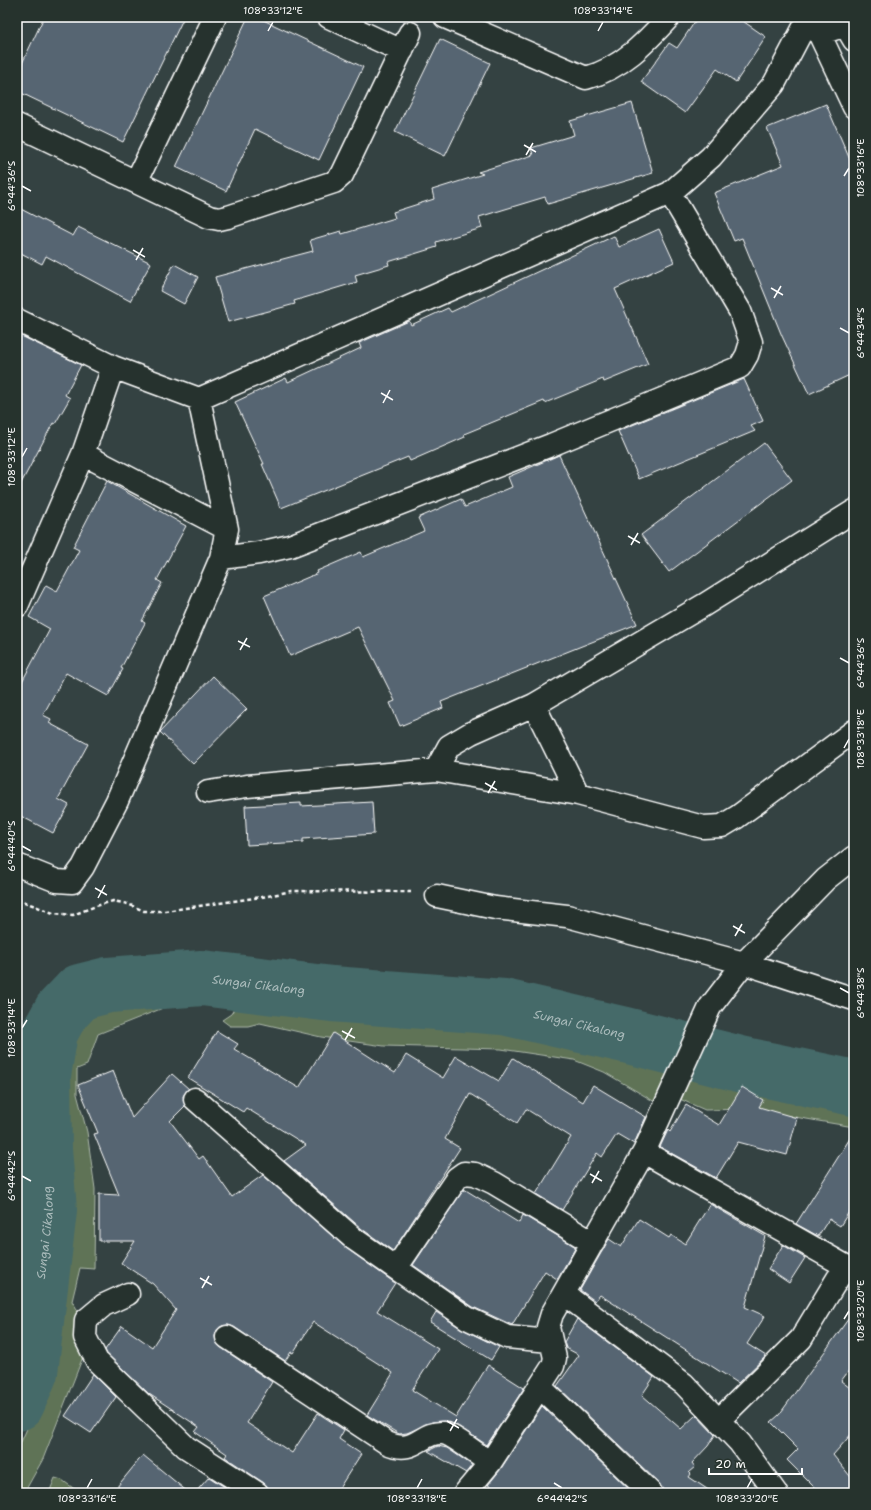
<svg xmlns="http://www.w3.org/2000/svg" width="871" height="1510" font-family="'Shantell Sans',sans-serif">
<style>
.green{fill:#5e7357;stroke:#aeb9ab}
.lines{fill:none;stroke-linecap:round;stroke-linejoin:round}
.river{stroke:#456a69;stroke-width:56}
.building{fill:#566572;stroke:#fff}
.minor-casing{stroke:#fff;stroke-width:25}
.path{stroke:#fff;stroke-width:2.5;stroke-dasharray:4 3;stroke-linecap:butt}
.minor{stroke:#26332d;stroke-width:22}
.ticks{fill:none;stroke:#fff;stroke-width:1.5}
.labels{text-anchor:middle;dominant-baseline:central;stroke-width:3;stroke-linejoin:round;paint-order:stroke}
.water-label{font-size:12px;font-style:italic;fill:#abbcbc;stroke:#26332d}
.neatline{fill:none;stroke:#fff;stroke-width:1.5}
.ticks-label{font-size:10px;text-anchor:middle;fill:#fff}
</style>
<rect width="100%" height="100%" fill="#344242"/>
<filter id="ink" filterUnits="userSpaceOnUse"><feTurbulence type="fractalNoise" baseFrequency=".025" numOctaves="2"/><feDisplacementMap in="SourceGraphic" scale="8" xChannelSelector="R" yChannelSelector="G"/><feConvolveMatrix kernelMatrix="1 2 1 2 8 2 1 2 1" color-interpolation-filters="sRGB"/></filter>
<g filter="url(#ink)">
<path class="green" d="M 188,998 L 98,1034 L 87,1065 L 77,1069 L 77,1094 L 87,1132 L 95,1189 L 94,1269 L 80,1268 L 72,1301 L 80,1314 L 86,1349 L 43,1459 L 24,1493 L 17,1493 L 17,1451 L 51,1375 L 68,1210 L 62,1150 L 62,1076 L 68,1039 L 76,1023 L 90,1009 L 112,1003 Z
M 239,1001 L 331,1012 L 501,1025 L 607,1047 L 678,1056 L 655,1102 L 604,1072 L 574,1060 L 501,1049 L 384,1046 L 321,1037 L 260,1023 L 248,1026 L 230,1026 L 222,1020 L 231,1014 Z
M 689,1064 L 748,1081 L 838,1100 L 854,1107 L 854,1127 L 747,1109 L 705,1110 L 675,1097 Z
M 55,1478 L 62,1480 L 80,1493 L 49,1493 Z"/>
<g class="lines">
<path class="river" id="s1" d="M 17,1403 L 30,1372 L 49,1210 L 44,1150 L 43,1075 L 50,1032 L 61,1012 L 80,992 L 108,985 L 202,978 L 332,994 L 504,1007 L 625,1035 L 740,1064 L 854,1088"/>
</g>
<path class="building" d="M 44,17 L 184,17 L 123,142 L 17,91 L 17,74 Z
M 248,17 L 257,17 L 363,67 L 319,160 L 255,129 L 226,191 L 176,167 Z
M 698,17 L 737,17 L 766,37 L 736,82 L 717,69 L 685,113 L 641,82 L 669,43 L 677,48 Z
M 440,39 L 490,63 L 445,156 L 395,132 Z
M 632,103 L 653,173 L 548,204 L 545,197 L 479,217 L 482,228 L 436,242 L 437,247 L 388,262 L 389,265 L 355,275 L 357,282 L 294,301 L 295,304 L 228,322 L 215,277 L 313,251 L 310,240 L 341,231 L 342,234 L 395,218 L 393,212 L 434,199 L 432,190 L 483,174 L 478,172 L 533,155 L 531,148 L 574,135 L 570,121 Z
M 826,104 L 854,169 L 854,373 L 809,394 L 782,336 L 742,238 L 734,241 L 714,193 L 783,165 L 767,128 Z
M 17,207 L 73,236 L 78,227 L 151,263 L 130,301 L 46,256 L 42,264 L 17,251 Z
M 659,229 L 674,262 L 615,289 L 648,364 L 604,382 L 603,379 L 545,403 L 544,401 L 464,434 L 465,437 L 410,461 L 408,457 L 281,508 L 262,464 L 264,464 L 235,402 L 286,378 L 288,382 L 361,348 L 359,343 L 409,321 L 411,325 L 448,308 L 451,312 L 614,236 L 619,247 Z
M 174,264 L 198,277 L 184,304 L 160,291 Z
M 17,334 L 81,365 L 65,395 L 70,398 L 55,424 L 53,423 L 17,491 Z
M 744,379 L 763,421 L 751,426 L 755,431 L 639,479 L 618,431 Z
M 764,443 L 792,480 L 669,572 L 641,535 Z
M 559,455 L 637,624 L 441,702 L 443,708 L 400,726 L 390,703 L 395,701 L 358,627 L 290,656 L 264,596 L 318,573 L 317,571 L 361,552 L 363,557 L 424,531 L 418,518 L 461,499 L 465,507 L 512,487 L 508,477 Z
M 107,481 L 186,526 L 157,580 L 162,583 L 142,621 L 145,623 L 121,668 L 123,669 L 108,696 L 66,673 L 43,715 L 51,719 L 49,723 L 88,744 L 58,799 L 69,805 L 53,833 L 17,814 L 17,691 L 50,629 L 29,617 L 46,585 L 57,591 L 79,550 L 73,547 Z
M 213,676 L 247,709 L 193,764 L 160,732 Z
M 372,802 L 374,834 L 303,839 L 303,842 L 247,845 L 245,806 L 301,803 L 301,806 Z
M 217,1031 L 238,1044 L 234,1049 L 299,1088 L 333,1033 L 395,1073 L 406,1055 L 443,1078 L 456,1056 L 499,1081 L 513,1058 L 583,1102 L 593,1085 L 646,1117 L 634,1144 L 617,1134 L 602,1157 L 597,1153 L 562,1210 L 536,1194 L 571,1137 L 526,1109 L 517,1123 L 470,1094 L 445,1139 L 460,1148 L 393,1251 L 362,1229 L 284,1161 L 306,1145 L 246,1108 L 243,1112 L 188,1078 Z
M 113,1071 L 132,1118 L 172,1074 L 189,1089 L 183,1096 L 185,1106 L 170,1121 L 199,1159 L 203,1156 L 232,1197 L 263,1175 L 346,1248 L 395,1283 L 377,1311 L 438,1349 L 412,1390 L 456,1417 L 488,1365 L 524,1388 L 487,1445 L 459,1427 L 447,1421 L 432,1422 L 407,1433 L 399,1434 L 367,1415 L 393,1373 L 313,1322 L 293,1353 L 291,1352 L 285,1361 L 234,1327 L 228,1325 L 222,1326 L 217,1330 L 215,1336 L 216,1342 L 220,1347 L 272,1382 L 247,1423 L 292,1453 L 318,1413 L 344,1430 L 339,1439 L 361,1454 L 336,1493 L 269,1493 L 268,1487 L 264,1483 L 225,1457 L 227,1454 L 195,1432 L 199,1427 L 149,1394 L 107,1354 L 105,1350 L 122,1326 L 152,1347 L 176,1310 L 153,1284 L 121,1263 L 135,1241 L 99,1241 L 99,1194 L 119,1195 L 94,1134 L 98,1133 L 78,1085 Z
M 742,1087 L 763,1100 L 759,1107 L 797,1118 L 787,1155 L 738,1142 L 716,1178 L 660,1147 L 668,1130 L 670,1132 L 686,1105 L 719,1125 Z
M 854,1132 L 854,1204 L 840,1226 L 829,1219 L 818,1236 L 796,1224 Z
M 464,1189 L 519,1223 L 523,1215 L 576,1247 L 557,1279 L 545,1271 L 512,1325 L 473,1307 L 413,1265 Z
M 710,1204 L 765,1236 L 745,1307 L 765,1316 L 747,1344 L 766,1356 L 738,1383 L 600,1295 L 595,1301 L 580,1290 L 609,1239 L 621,1247 L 639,1219 L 669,1238 L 671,1235 L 685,1244 Z
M 783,1245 L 805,1258 L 789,1283 L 768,1269 Z
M 854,1311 L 854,1364 L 841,1381 L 854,1391 L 854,1431 L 833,1455 L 854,1481 L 854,1493 L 820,1493 L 787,1460 L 798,1449 L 771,1422 L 779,1415 Z
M 436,1312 L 462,1329 L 499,1347 L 491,1360 L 430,1322 Z
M 577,1319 L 654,1377 L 642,1395 L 681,1429 L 696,1415 L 715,1435 L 708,1446 L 692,1463 L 695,1467 L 689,1472 L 691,1474 L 689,1477 L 713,1493 L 663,1493 L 660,1484 L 557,1386 L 579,1355 L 566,1348 L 564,1342 Z
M 93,1374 L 116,1397 L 91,1433 L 65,1416 Z
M 542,1406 L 633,1493 L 501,1493 L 488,1485 L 500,1470 Z
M 438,1446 L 447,1448 L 472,1465 L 466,1473 L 428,1451 Z
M 143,1455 L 189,1493 L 112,1493 Z
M 209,1477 L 234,1493 L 195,1493 Z"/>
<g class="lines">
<defs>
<path id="minor" d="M 329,17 L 402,51
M 445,17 L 586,78 C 622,68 645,43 669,17
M 844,23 L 854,40
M 806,25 C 822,33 838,33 847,17
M 818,31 L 854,107
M 17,125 L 209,217 L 219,219 L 228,217 L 334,182 L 342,175 L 410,33
M 136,182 L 215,17
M 17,320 L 113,367 L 199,399 L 227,529 L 221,558 L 117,801 L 83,867 L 72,882 L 57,881 L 17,865
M 199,399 L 670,193 L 711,157 L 774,84 L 805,25
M 83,454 L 227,529
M 221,558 L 259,553 L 290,546 L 551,445 L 740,367 L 747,355 L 751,342 L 740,311 L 670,193
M 17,606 L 83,454 L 113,367
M 534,705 L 578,794
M 436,770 L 449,746 L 471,733 L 534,705 L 704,605 L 854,511
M 208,792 L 247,786 L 436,770 L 578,794 L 703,827 L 722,826 L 737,817 L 854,731
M 437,896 L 495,908 L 567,916 L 744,963 L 854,999
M 195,1099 L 354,1239 L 467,1318 L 507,1337 L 550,1341
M 644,1152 L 849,1268
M 396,1268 L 457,1178 L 464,1173 L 475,1174 L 494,1183 L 593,1243
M 128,1294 L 104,1305 L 86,1320 L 85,1337 L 97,1361 L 186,1447 L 257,1493
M 564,1294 L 684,1384 L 740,1443 L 776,1493
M 227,1337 L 387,1443 C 415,1456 421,1431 443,1433 C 452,1434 481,1457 490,1463
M 540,1387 L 651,1493
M 719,1420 L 801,1339 L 838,1278 L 846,1270 L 854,1266
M 465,1493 L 490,1463 L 553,1366 L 555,1358 L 548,1327 L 552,1314 L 644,1152 L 710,1007 L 744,963 L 826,879 L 854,857"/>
</defs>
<use href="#minor" class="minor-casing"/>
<path class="path" d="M 17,899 L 53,913 L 73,915 L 96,906 L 113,901 L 128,904 L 144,911 L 165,911 L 268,896 L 291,891 L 411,892"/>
<use href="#minor" class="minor"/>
</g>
</g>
<path class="ticks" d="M 268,31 L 273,22M 598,31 L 603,22M 524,145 L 536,152M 526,155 L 533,143M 844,176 L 849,168M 22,186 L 31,191M 133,250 L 145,257M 136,260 L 143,248M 771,288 L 783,295M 774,298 L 781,286M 840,328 L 849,333M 381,393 L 393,400M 383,403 L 390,390M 22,457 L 27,448M 628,536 L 640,543M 631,545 L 638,533M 238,641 L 250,647M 240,650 L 247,638M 840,658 L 849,663M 844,748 L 849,739M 485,783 L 497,790M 488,793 L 495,781M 22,846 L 31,851M 95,888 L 107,895M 98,898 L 105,885M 733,926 L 745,933M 735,936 L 742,924M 840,988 L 849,993M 22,1028 L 27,1020M 342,1031 L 355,1038M 345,1040 L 352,1028M 590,1174 L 602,1181M 22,1176 L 31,1181M 592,1183 L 599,1171M 200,1278 L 212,1285M 202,1288 L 209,1276M 844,1319 L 849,1311M 447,1421 L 459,1428M 450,1431 L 457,1419M 554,1483 L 562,1488M 87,1488 L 92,1479M 417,1488 L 422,1479M 747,1488 L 752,1479"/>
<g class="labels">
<g class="water-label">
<text stroke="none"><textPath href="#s1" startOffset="606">Sungai Cikalong</textPath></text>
<text stroke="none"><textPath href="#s1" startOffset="930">Sungai Cikalong</textPath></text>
<text stroke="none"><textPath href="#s1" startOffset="174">Sungai Cikalong</textPath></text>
</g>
</g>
<rect width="871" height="1510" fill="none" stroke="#26332d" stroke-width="44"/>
<path d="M709 1468v6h93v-6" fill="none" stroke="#ffffff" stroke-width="2"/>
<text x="715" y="1468" font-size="12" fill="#ffffff" stroke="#26332d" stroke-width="3" paint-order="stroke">20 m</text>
<rect x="22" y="22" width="827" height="1466" class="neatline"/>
<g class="ticks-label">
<text x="273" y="14">108°33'12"E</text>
<text x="603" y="14">108°33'14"E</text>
<text transform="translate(860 168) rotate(-90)" y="4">108°33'16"E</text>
<text transform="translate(11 186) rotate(-90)" y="4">6°44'36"S</text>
<text transform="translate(860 333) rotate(-90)" y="4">6°44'34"S</text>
<text transform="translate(11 457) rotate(-90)" y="4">108°33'12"E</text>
<text transform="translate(860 663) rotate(-90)" y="4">6°44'36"S</text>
<text transform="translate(860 739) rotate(-90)" y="4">108°33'18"E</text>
<text transform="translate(11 846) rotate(-90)" y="4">6°44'40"S</text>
<text transform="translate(860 993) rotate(-90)" y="4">6°44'38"S</text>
<text transform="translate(11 1028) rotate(-90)" y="4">108°33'14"E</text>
<text transform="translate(11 1176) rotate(-90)" y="4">6°44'42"S</text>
<text transform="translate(860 1311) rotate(-90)" y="4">108°33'20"E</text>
<text x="87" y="1502">108°33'16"E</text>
<text x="417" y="1502">108°33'18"E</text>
<text x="562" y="1502">6°44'42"S</text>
<text x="747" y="1502">108°33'20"E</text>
</g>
</svg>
